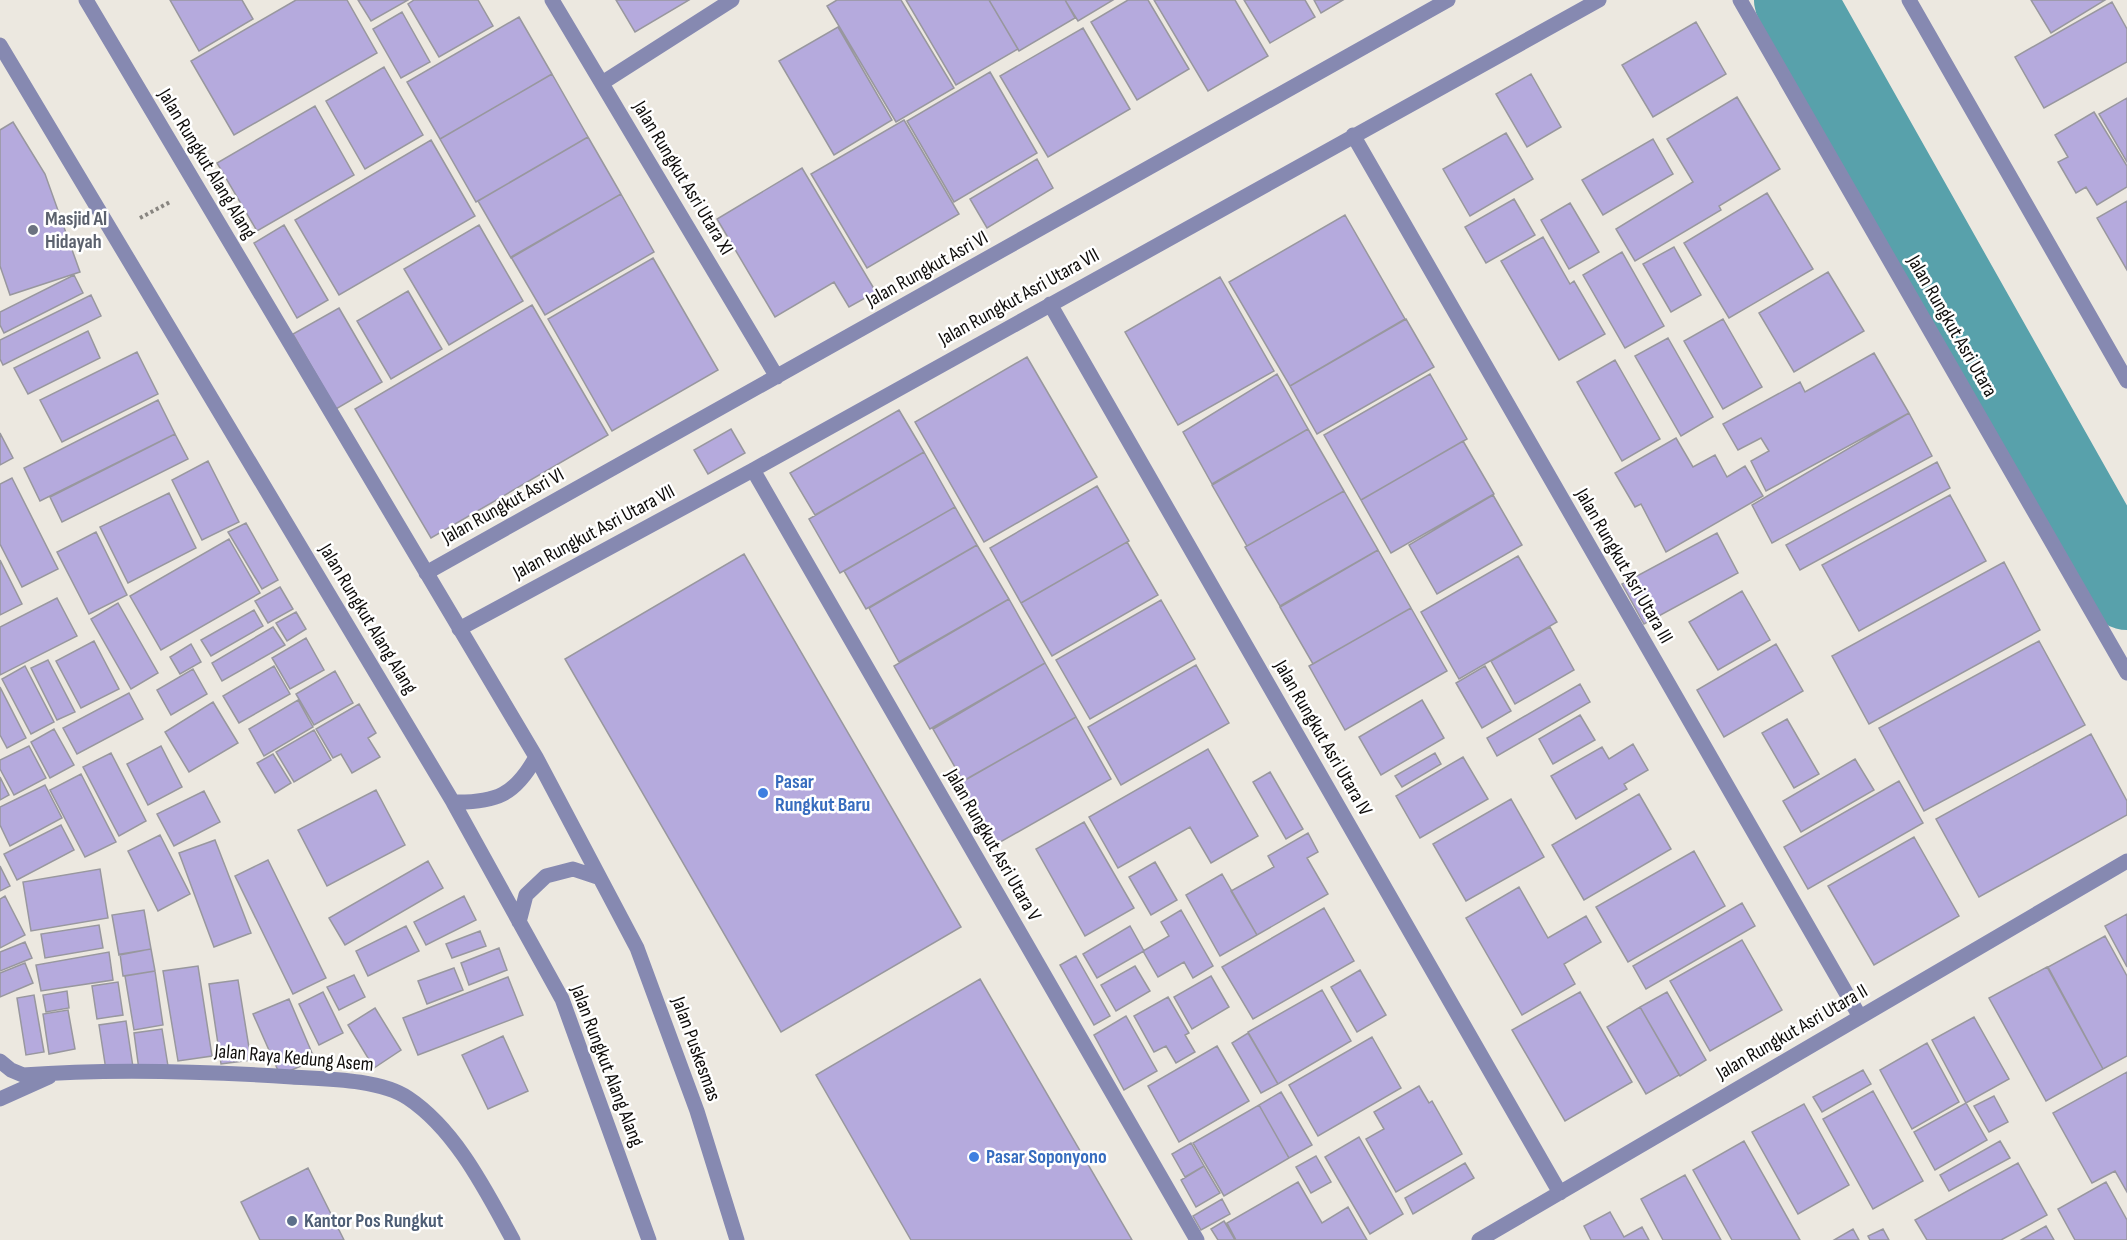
<svg xmlns="http://www.w3.org/2000/svg" width="2127" height="1240" font-family="'Sofia Sans Condensed',sans-serif">
<style>
.lines{fill:none;stroke-linecap:round;stroke-linejoin:round}
.river{stroke:#58a1ab;stroke-width:82}
.building{fill:#b5aadd;stroke:#98979e;stroke-width:1.5}
.path{stroke:#888580;stroke-width:4;stroke-dasharray:3 3;stroke-linecap:butt}
.minor{stroke:#8689b1;stroke-width:15}
.worship-dot{fill:#6b7280;stroke:#fff;stroke-width:2}
.shop-dot{fill:#3f7fe0;stroke:#fff;stroke-width:2}
.service-dot{fill:#5c6f8a;stroke:#fff;stroke-width:2}
.labels{text-anchor:middle;dominant-baseline:central;stroke-width:5;stroke-linejoin:round;paint-order:stroke}
.street-label{font-size:20px;fill:#0e0c0a;stroke:#fff}
.worship-label{font-size:20px;font-weight:bold;fill:#5b616d;stroke:#fff;text-anchor:start}
.shop-label{font-size:20px;font-weight:bold;fill:#366cbe;stroke:#fff;text-anchor:start}
.service-label{font-size:20px;font-weight:bold;fill:#4e5e75;stroke:#fff;text-anchor:start}
</style>
<rect width="100%" height="100%" fill="#ece8e0"/>
<g class="lines">
<path class="river" d="M 1795,0 L 2127,589"/>
</g>
<path class="building" d="M 170,0 L 242,0 L 253,19 L 199,51 Z
M 296,0 L 347,0 L 377,53 L 234,135 L 191,61 Z
M 358,0 L 408,0 L 371,21 Z
M 414,0 L 478,0 L 493,26 L 439,57 L 408,4 Z
M 616,0 L 689,0 L 635,32 Z
M 837,0 L 901,0 L 954,88 L 896,122 L 827,6 Z
M 906,0 L 989,0 L 1018,49 L 956,85 Z
M 989,0 L 1065,0 L 1075,18 L 1019,51 Z
M 1065,0 L 1113,0 L 1078,21 Z
M 1128,0 L 1148,0 L 1189,69 L 1137,100 L 1091,22 Z
M 1154,0 L 1235,0 L 1268,56 L 1208,91 Z
M 1244,0 L 1305,0 L 1315,17 L 1270,43 Z
M 1314,0 L 1343,0 L 1321,13 Z
M 2031,0 L 2105,0 L 2051,33 Z
M 2112,2 L 2127,29 L 2127,62 L 2044,108 L 2015,57 Z
M 402,12 L 430,62 L 401,78 L 373,29 Z
M 519,17 L 552,74 L 440,139 L 407,82 Z
M 1696,22 L 1726,74 L 1653,117 L 1622,65 Z
M 838,27 L 892,120 L 834,155 L 779,61 Z
M 1083,28 L 1130,109 L 1048,157 L 1000,76 Z
M 384,67 L 423,135 L 365,169 L 326,101 Z
M 990,72 L 1037,153 L 954,202 L 907,121 Z
M 552,74 L 588,137 L 476,202 L 440,139 Z
M 1531,74 L 1561,127 L 1527,147 L 1496,94 Z
M 1737,97 L 1780,169 L 1719,206 L 1721,210 L 1635,261 L 1616,229 L 1693,182 L 1667,139 Z
M 2127,98 L 2127,162 L 2099,114 Z
M 315,106 L 354,175 L 257,231 L 217,163 Z
M 2094,112 L 2127,166 L 2127,187 L 2097,205 L 2086,187 L 2076,193 L 2058,162 L 2068,157 L 2055,135 Z
M 904,120 L 959,214 L 867,268 L 811,174 Z
M 13,122 L 45,174 L 80,272 L 10,295 L 0,266 L 0,130 Z
M 1506,133 L 1533,179 L 1470,216 L 1443,169 Z
M 588,137 L 621,194 L 511,258 L 478,201 Z
M 1653,139 L 1673,174 L 1603,215 L 1582,180 Z
M 431,140 L 475,216 L 339,295 L 295,220 Z
M 1037,159 L 1053,188 L 987,228 L 970,199 Z
M 802,168 L 876,292 L 849,307 L 834,282 L 775,317 L 717,219 Z
M 1767,193 L 1813,269 L 1729,318 L 1684,243 Z
M 621,194 L 654,252 L 545,315 L 511,257 Z
M 1514,199 L 1535,235 L 1486,263 L 1465,227 Z
M 2127,201 L 2127,270 L 2097,218 Z
M 1570,203 L 1599,252 L 1569,269 L 1541,220 Z
M 1345,215 L 1405,319 L 1290,386 L 1229,282 Z
M 284,225 L 328,300 L 297,318 L 254,243 Z
M 479,225 L 523,301 L 449,345 L 404,269 Z
M 1543,237 L 1570,284 L 1574,281 L 1605,334 L 1559,360 L 1501,261 Z
M 1674,247 L 1701,295 L 1671,312 L 1643,264 Z
M 1622,252 L 1664,326 L 1625,348 L 1583,275 Z
M 653,258 L 718,370 L 612,431 L 548,319 Z
M 1828,272 L 1864,331 L 1794,372 L 1759,313 Z
M 74,275 L 83,293 L 4,333 L 0,325 L 0,312 Z
M 1220,277 L 1274,371 L 1178,425 L 1125,332 Z
M 408,291 L 442,349 L 391,379 L 357,321 Z
M 91,295 L 101,316 L 3,365 L 0,359 L 0,340 Z
M 532,305 L 608,435 L 431,538 L 355,409 Z
M 339,308 L 382,382 L 336,409 L 293,334 Z
M 1406,319 L 1434,367 L 1317,434 L 1290,386 Z
M 1723,319 L 1762,387 L 1723,409 L 1684,341 Z
M 88,331 L 100,358 L 28,394 L 14,368 Z
M 1668,338 L 1713,417 L 1681,436 L 1635,356 Z
M 137,352 L 158,394 L 62,442 L 40,400 Z
M 1874,353 L 1909,413 L 1766,491 L 1751,461 L 1769,451 L 1761,438 L 1738,450 L 1723,424 L 1800,382 L 1805,392 Z
M 1027,357 L 1097,477 L 984,542 L 915,422 Z
M 1615,360 L 1660,439 L 1622,461 L 1577,382 Z
M 1277,374 L 1308,429 L 1212,484 L 1183,432 Z
M 1430,374 L 1467,439 L 1361,500 L 1324,435 Z
M 158,400 L 175,434 L 40,501 L 24,468 Z
M 899,410 L 924,452 L 815,515 L 790,473 Z
M 1909,413 L 1932,456 L 1772,543 L 1752,505 Z
M 731,429 L 745,453 L 708,474 L 694,450 Z
M 1308,429 L 1344,491 L 1247,546 L 1212,485 Z
M 0,433 L 13,458 L 0,465 Z
M 175,434 L 188,459 L 62,522 L 50,497 Z
M 1676,438 L 1693,467 L 1715,455 L 1727,477 L 1745,466 L 1763,496 L 1666,552 L 1641,504 L 1635,507 L 1615,473 Z
M 1463,441 L 1494,494 L 1391,553 L 1361,500 Z
M 924,452 L 955,507 L 840,573 L 809,519 Z
M 208,461 L 239,522 L 202,540 L 172,480 Z
M 1937,462 L 1950,488 L 1800,570 L 1786,545 Z
M 12,478 L 58,569 L 22,587 L 0,544 L 0,484 Z
M 1097,486 L 1129,541 L 1021,603 L 990,548 Z
M 1344,491 L 1378,550 L 1280,606 L 1245,547 Z
M 169,493 L 196,548 L 128,583 L 100,527 Z
M 1493,495 L 1522,545 L 1437,594 L 1409,545 Z
M 1950,495 L 1986,561 L 1859,631 L 1822,565 Z
M 955,507 L 977,545 L 866,609 L 844,571 Z
M 246,523 L 278,580 L 262,589 L 228,532 Z
M 96,532 L 127,595 L 89,614 L 57,552 Z
M 1717,533 L 1738,573 L 1644,624 L 1622,584 Z
M 229,539 L 260,593 L 161,650 L 130,596 Z
M 1127,542 L 1158,595 L 1052,656 L 1021,603 Z
M 977,545 L 1009,599 L 899,662 L 869,608 Z
M 1378,550 L 1411,608 L 1313,664 L 1280,607 Z
M 744,554 L 961,927 L 781,1032 L 565,659 Z
M 1518,556 L 1557,622 L 1459,679 L 1421,612 Z
M 0,560 L 22,604 L 0,615 Z
M 2004,562 L 2040,630 L 1869,724 L 1832,656 Z
M 280,587 L 293,609 L 268,623 L 255,601 Z
M 1742,591 L 1770,640 L 1718,670 L 1689,622 Z
M 57,598 L 77,636 L 0,675 L 0,627 Z
M 1009,599 L 1045,663 L 930,729 L 894,666 Z
M 1161,600 L 1195,659 L 1090,719 L 1056,660 Z
M 118,603 L 158,673 L 131,689 L 91,619 Z
M 1411,608 L 1447,671 L 1345,730 L 1309,666 Z
M 254,610 L 263,626 L 211,656 L 201,640 Z
M 296,612 L 306,629 L 287,641 L 276,623 Z
M 273,627 L 285,645 L 222,681 L 212,663 Z
M 1550,627 L 1574,670 L 1515,704 L 1491,661 Z
M 306,638 L 324,670 L 290,689 L 272,658 Z
M 94,641 L 119,689 L 81,708 L 56,661 Z
M 2039,641 L 2085,725 L 1924,811 L 1879,728 Z
M 191,644 L 201,662 L 180,674 L 170,657 Z
M 1776,644 L 1803,691 L 1724,737 L 1697,690 Z
M 48,660 L 75,712 L 57,720 L 31,668 Z
M 1045,663 L 1076,717 L 963,781 L 933,729 Z
M 1196,665 L 1229,723 L 1121,785 L 1088,727 Z
M 25,666 L 54,722 L 31,734 L 2,679 Z
M 274,666 L 290,694 L 239,723 L 223,696 Z
M 1485,666 L 1511,711 L 1482,728 L 1456,683 Z
M 193,669 L 207,694 L 171,715 L 157,690 Z
M 335,671 L 353,703 L 314,725 L 296,694 Z
M 1580,684 L 1590,702 L 1497,756 L 1487,738 Z
M 0,687 L 26,738 L 7,748 L 0,735 Z
M 129,693 L 143,719 L 77,754 L 63,728 Z
M 298,700 L 313,727 L 264,756 L 249,729 Z
M 1422,700 L 1444,738 L 1381,775 L 1359,737 Z
M 213,702 L 238,743 L 189,772 L 165,732 Z
M 359,704 L 376,733 L 368,738 L 380,757 L 352,773 L 341,754 L 333,758 L 316,729 Z
M 1580,715 L 1595,740 L 1553,764 L 1539,739 Z
M 1076,717 L 1111,779 L 995,845 L 960,783 Z
M 1787,719 L 1819,774 L 1794,788 L 1762,733 Z
M 54,729 L 74,765 L 50,778 L 31,742 Z
M 314,730 L 331,760 L 294,782 L 276,752 Z
M 2091,734 L 2127,801 L 2127,815 L 1979,897 L 1936,819 Z
M 1633,744 L 1648,770 L 1624,784 L 1627,789 L 1576,819 L 1551,776 L 1602,747 L 1609,759 Z
M 29,746 L 46,778 L 14,795 L 0,769 L 0,760 Z
M 161,746 L 182,787 L 148,805 L 127,764 Z
M 1208,749 L 1258,836 L 1211,863 L 1190,827 L 1118,868 L 1089,817 Z
M 111,753 L 146,821 L 119,836 L 83,767 Z
M 1435,753 L 1441,764 L 1402,787 L 1395,776 Z
M 273,754 L 291,783 L 275,793 L 257,763 Z
M 1463,757 L 1488,799 L 1420,838 L 1396,796 Z
M 1855,759 L 1874,790 L 1801,832 L 1783,801 Z
M 1270,772 L 1303,829 L 1286,839 L 1253,782 Z
M 81,774 L 116,842 L 85,857 L 50,790 Z
M 0,777 L 9,795 L 0,800 Z
M 1899,781 L 1923,823 L 1808,889 L 1784,847 Z
M 45,785 L 62,818 L 10,846 L 0,825 L 0,807 Z
M 376,790 L 405,845 L 327,886 L 298,830 Z
M 204,791 L 220,822 L 174,846 L 157,814 Z
M 1639,794 L 1671,849 L 1584,900 L 1552,845 Z
M 1511,799 L 1544,857 L 1466,901 L 1433,844 Z
M 1084,822 L 1134,908 L 1085,936 L 1036,849 Z
M 61,825 L 74,850 L 17,880 L 4,854 Z
M 1308,833 L 1318,852 L 1307,858 L 1328,894 L 1257,935 L 1231,891 L 1274,867 L 1268,856 Z
M 160,835 L 190,894 L 158,911 L 128,851 Z
M 1914,837 L 1959,916 L 1874,965 L 1828,886 Z
M 215,840 L 251,933 L 214,947 L 179,853 Z
M 1694,851 L 1725,906 L 1628,962 L 1596,907 Z
M 268,860 L 326,978 L 293,994 L 235,876 Z
M 428,861 L 443,888 L 345,945 L 329,918 Z
M 1155,862 L 1177,900 L 1151,915 L 1129,877 Z
M 0,866 L 10,886 L 0,891 Z
M 100,869 L 108,918 L 31,931 L 23,882 Z
M 1222,874 L 1257,935 L 1220,956 L 1186,895 Z
M 1519,887 L 1548,938 L 1586,916 L 1601,942 L 1564,964 L 1575,984 L 1522,1015 L 1466,918 Z
M 5,896 L 25,935 L 0,948 L 0,899 Z
M 464,896 L 476,920 L 426,945 L 414,922 Z
M 1742,903 L 1755,926 L 1646,989 L 1633,966 Z
M 1324,908 L 1354,961 L 1253,1019 L 1222,967 Z
M 144,910 L 151,949 L 119,955 L 112,915 Z
M 1181,910 L 1213,966 L 1193,978 L 1184,962 L 1158,977 L 1143,951 L 1169,936 L 1161,922 Z
M 2127,914 L 2127,967 L 2105,926 Z
M 99,925 L 103,948 L 45,958 L 41,934 Z
M 406,926 L 419,951 L 368,976 L 356,951 Z
M 1130,926 L 1144,951 L 1097,978 L 1083,954 Z
M 480,931 L 486,946 L 452,958 L 446,944 Z
M 2105,936 L 2127,976 L 2127,1056 L 2103,1069 L 2048,967 Z
M 1742,940 L 1782,1010 L 1710,1051 L 1670,981 Z
M 25,942 L 32,958 L 0,971 L 0,952 Z
M 499,948 L 507,970 L 469,985 L 461,963 Z
M 151,949 L 155,971 L 123,976 L 120,954 Z
M 109,952 L 113,980 L 41,991 L 36,965 Z
M 1076,956 L 1110,1016 L 1094,1025 L 1060,965 Z
M 25,963 L 33,983 L 0,997 L 0,973 Z
M 198,966 L 212,1056 L 178,1061 L 163,971 Z
M 1135,966 L 1150,991 L 1116,1011 L 1101,985 Z
M 2047,967 L 2103,1069 L 2046,1101 L 1989,998 Z
M 454,968 L 463,990 L 427,1004 L 418,981 Z
M 1360,970 L 1386,1015 L 1357,1032 L 1331,987 Z
M 155,971 L 163,1025 L 134,1030 L 125,976 Z
M 354,975 L 365,997 L 339,1010 L 327,987 Z
M 1211,976 L 1229,1007 L 1192,1029 L 1174,997 Z
M 508,977 L 523,1015 L 418,1055 L 403,1018 Z
M 980,979 L 1132,1240 L 911,1240 L 816,1075 Z
M 238,980 L 251,1060 L 221,1064 L 209,984 Z
M 118,982 L 123,1015 L 97,1019 L 92,986 Z
M 1322,990 L 1351,1041 L 1278,1084 L 1248,1032 Z
M 67,991 L 69,1008 L 46,1012 L 43,995 Z
M 323,992 L 343,1033 L 319,1045 L 299,1004 Z
M 1580,992 L 1632,1082 L 1565,1121 L 1512,1030 Z
M 1667,992 L 1706,1060 L 1680,1076 L 1640,1007 Z
M 34,995 L 44,1052 L 26,1055 L 17,998 Z
M 1168,997 L 1189,1033 L 1185,1035 L 1195,1052 L 1176,1063 L 1166,1046 L 1154,1052 L 1134,1016 Z
M 289,999 L 315,1060 L 280,1075 L 253,1014 Z
M 1640,1007 L 1679,1075 L 1646,1094 L 1607,1027 Z
M 375,1008 L 401,1050 L 374,1068 L 348,1025 Z
M 68,1010 L 75,1049 L 49,1054 L 43,1014 Z
M 1126,1016 L 1157,1071 L 1124,1090 L 1094,1035 Z
M 1974,1017 L 2009,1079 L 1966,1103 L 1932,1040 Z
M 126,1021 L 133,1067 L 106,1070 L 99,1025 Z
M 162,1029 L 168,1066 L 139,1070 L 134,1033 Z
M 1248,1033 L 1278,1084 L 1261,1093 L 1232,1043 Z
M 503,1036 L 528,1091 L 488,1109 L 462,1055 Z
M 1372,1037 L 1401,1088 L 1318,1136 L 1289,1085 Z
M 1927,1043 L 1959,1102 L 1912,1129 L 1880,1070 Z
M 1217,1046 L 1249,1101 L 1179,1142 L 1148,1086 Z
M 1863,1070 L 1871,1084 L 1822,1112 L 1813,1097 Z
M 2127,1072 L 2127,1192 L 2115,1171 L 2092,1183 L 2053,1113 Z
M 1419,1086 L 1429,1103 L 1432,1101 L 1462,1154 L 1396,1192 L 1366,1139 L 1384,1129 L 1374,1112 Z
M 1873,1091 L 1923,1181 L 1873,1209 L 1823,1119 Z
M 1281,1092 L 1312,1145 L 1289,1158 L 1259,1105 Z
M 1994,1096 L 2008,1122 L 1989,1132 L 1974,1106 Z
M 1966,1103 L 1987,1140 L 1935,1170 L 1914,1132 Z
M 1804,1104 L 1849,1185 L 1798,1214 L 1752,1132 Z
M 1259,1105 L 1289,1158 L 1224,1196 L 1193,1143 Z
M 1359,1137 L 1403,1214 L 1370,1234 L 1325,1157 Z
M 1744,1141 L 1800,1240 L 1732,1240 L 1693,1170 Z
M 2000,1141 L 2010,1158 L 1949,1191 L 1940,1175 Z
M 1191,1143 L 1204,1166 L 1185,1177 L 1172,1154 Z
M 1316,1156 L 1331,1182 L 1311,1193 L 1296,1167 Z
M 1465,1163 L 1474,1178 L 1413,1214 L 1405,1198 Z
M 2018,1163 L 2047,1215 L 2001,1240 L 1927,1240 L 1915,1220 Z
M 1204,1166 L 1220,1193 L 1196,1207 L 1181,1180 Z
M 308,1168 L 344,1240 L 260,1240 L 241,1202 Z
M 1685,1175 L 1721,1240 L 1663,1240 L 1641,1199 Z
M 1298,1182 L 1322,1223 L 1348,1207 L 1367,1240 L 1236,1240 L 1227,1223 Z
M 2106,1182 L 2127,1220 L 2127,1240 L 2075,1240 L 2058,1209 Z
M 1222,1199 L 1230,1214 L 1201,1230 L 1193,1216 Z
M 1610,1212 L 1624,1237 L 1642,1227 L 1649,1240 L 1591,1240 L 1584,1226 Z
M 1224,1221 L 1235,1240 L 1218,1240 L 1211,1229 Z
M 2046,1226 L 2054,1240 L 2021,1240 Z
M 1853,1229 L 1859,1240 L 1834,1240 Z
M 1883,1229 L 1889,1240 L 1870,1240 L 1868,1236 Z"/>
<g class="lines">
<path class="path" d="M 140,218 L 170,202"/>
<path class="minor" d="M 86,0 L 536,757 L 637,948 L 697,1111 L 737,1240
M 552,0 L 777,377
M 1740,0 L 2127,673
M 1909,0 L 2127,381
M 0,45 L 453,802 L 562,999 L 649,1240
M 602,83 L 732,0
M 1353,135 L 1860,1017
M 1050,304 L 1560,1193
M 753,470 L 1197,1240
M 426,573 L 1448,0
M 459,629 L 753,470 L 1599,0
M 453,802 C 496,803 515,795 536,757
M 519,922 L 526,895 L 546,876 L 573,869 L 600,878
M 0,1061 L 11,1070 L 23,1075 C 113,1068 203,1071 292,1077 C 326,1079 380,1079 408,1098 C 456,1130 486,1191 513,1240
M 0,1099 L 49,1077
M 1479,1240 L 2127,861"/>
</g>
<circle class="worship-dot" cx="33" cy="230" r="6"/>
<g class="shop-dot">
<circle cx="763" cy="793" r="6"/>
<circle cx="974" cy="1157" r="6"/>
</g>
<circle class="service-dot" cx="292" cy="1221" r="6"/>
<g class="labels">
<g class="street-label">
<text transform="translate(207 164) rotate(59)">Jalan Rungkut Alang Alang</text>
<text transform="translate(683 178) rotate(59)">Jalan Rungkut Asri Utara XI</text>
<text transform="translate(927 269) rotate(-29)">Jalan Rungkut Asri VI</text>
<text transform="translate(1019 297) rotate(-29)">Jalan Rungkut Asri Utara VII</text>
<text transform="translate(1952 326) rotate(60)">Jalan Rungkut Asri Utara</text>
<text transform="translate(503 506) rotate(-29)">Jalan Rungkut Asri VI</text>
<text transform="translate(594 532) rotate(-28)">Jalan Rungkut Asri Utara VII</text>
<text transform="translate(1624 566) rotate(60)">Jalan Rungkut Asri Utara III</text>
<text transform="translate(368 619) rotate(59)">Jalan Rungkut Alang Alang</text>
<text transform="translate(1323 738) rotate(60)">Jalan Rungkut Asri Utara IV</text>
<text transform="translate(993 845) rotate(60)">Jalan Rungkut Asri Utara V</text>
<text transform="translate(1792 1032) rotate(-30)">Jalan Rungkut Asri Utara II</text>
<text transform="translate(696 1049) rotate(70)">Jalan Puskesmas</text>
<text transform="translate(294 1058) rotate(5)">Jalan Raya Kedung Asem</text>
<text transform="translate(607 1066) rotate(69)">Jalan Rungkut Alang Alang</text>
</g>
<g class="worship-label">
<text x="45" y="219">Masjid Al<tspan x="45" dy="23">Hidayah</tspan></text>
</g>
<g class="shop-label">
<text x="775" y="782">Pasar<tspan x="775" dy="23">Rungkut Baru</tspan></text>
<text x="986" y="1157">Pasar Soponyono</text>
</g>
<g class="service-label">
<text x="304" y="1221">Kantor Pos Rungkut</text>
</g>
</g>
</svg>
